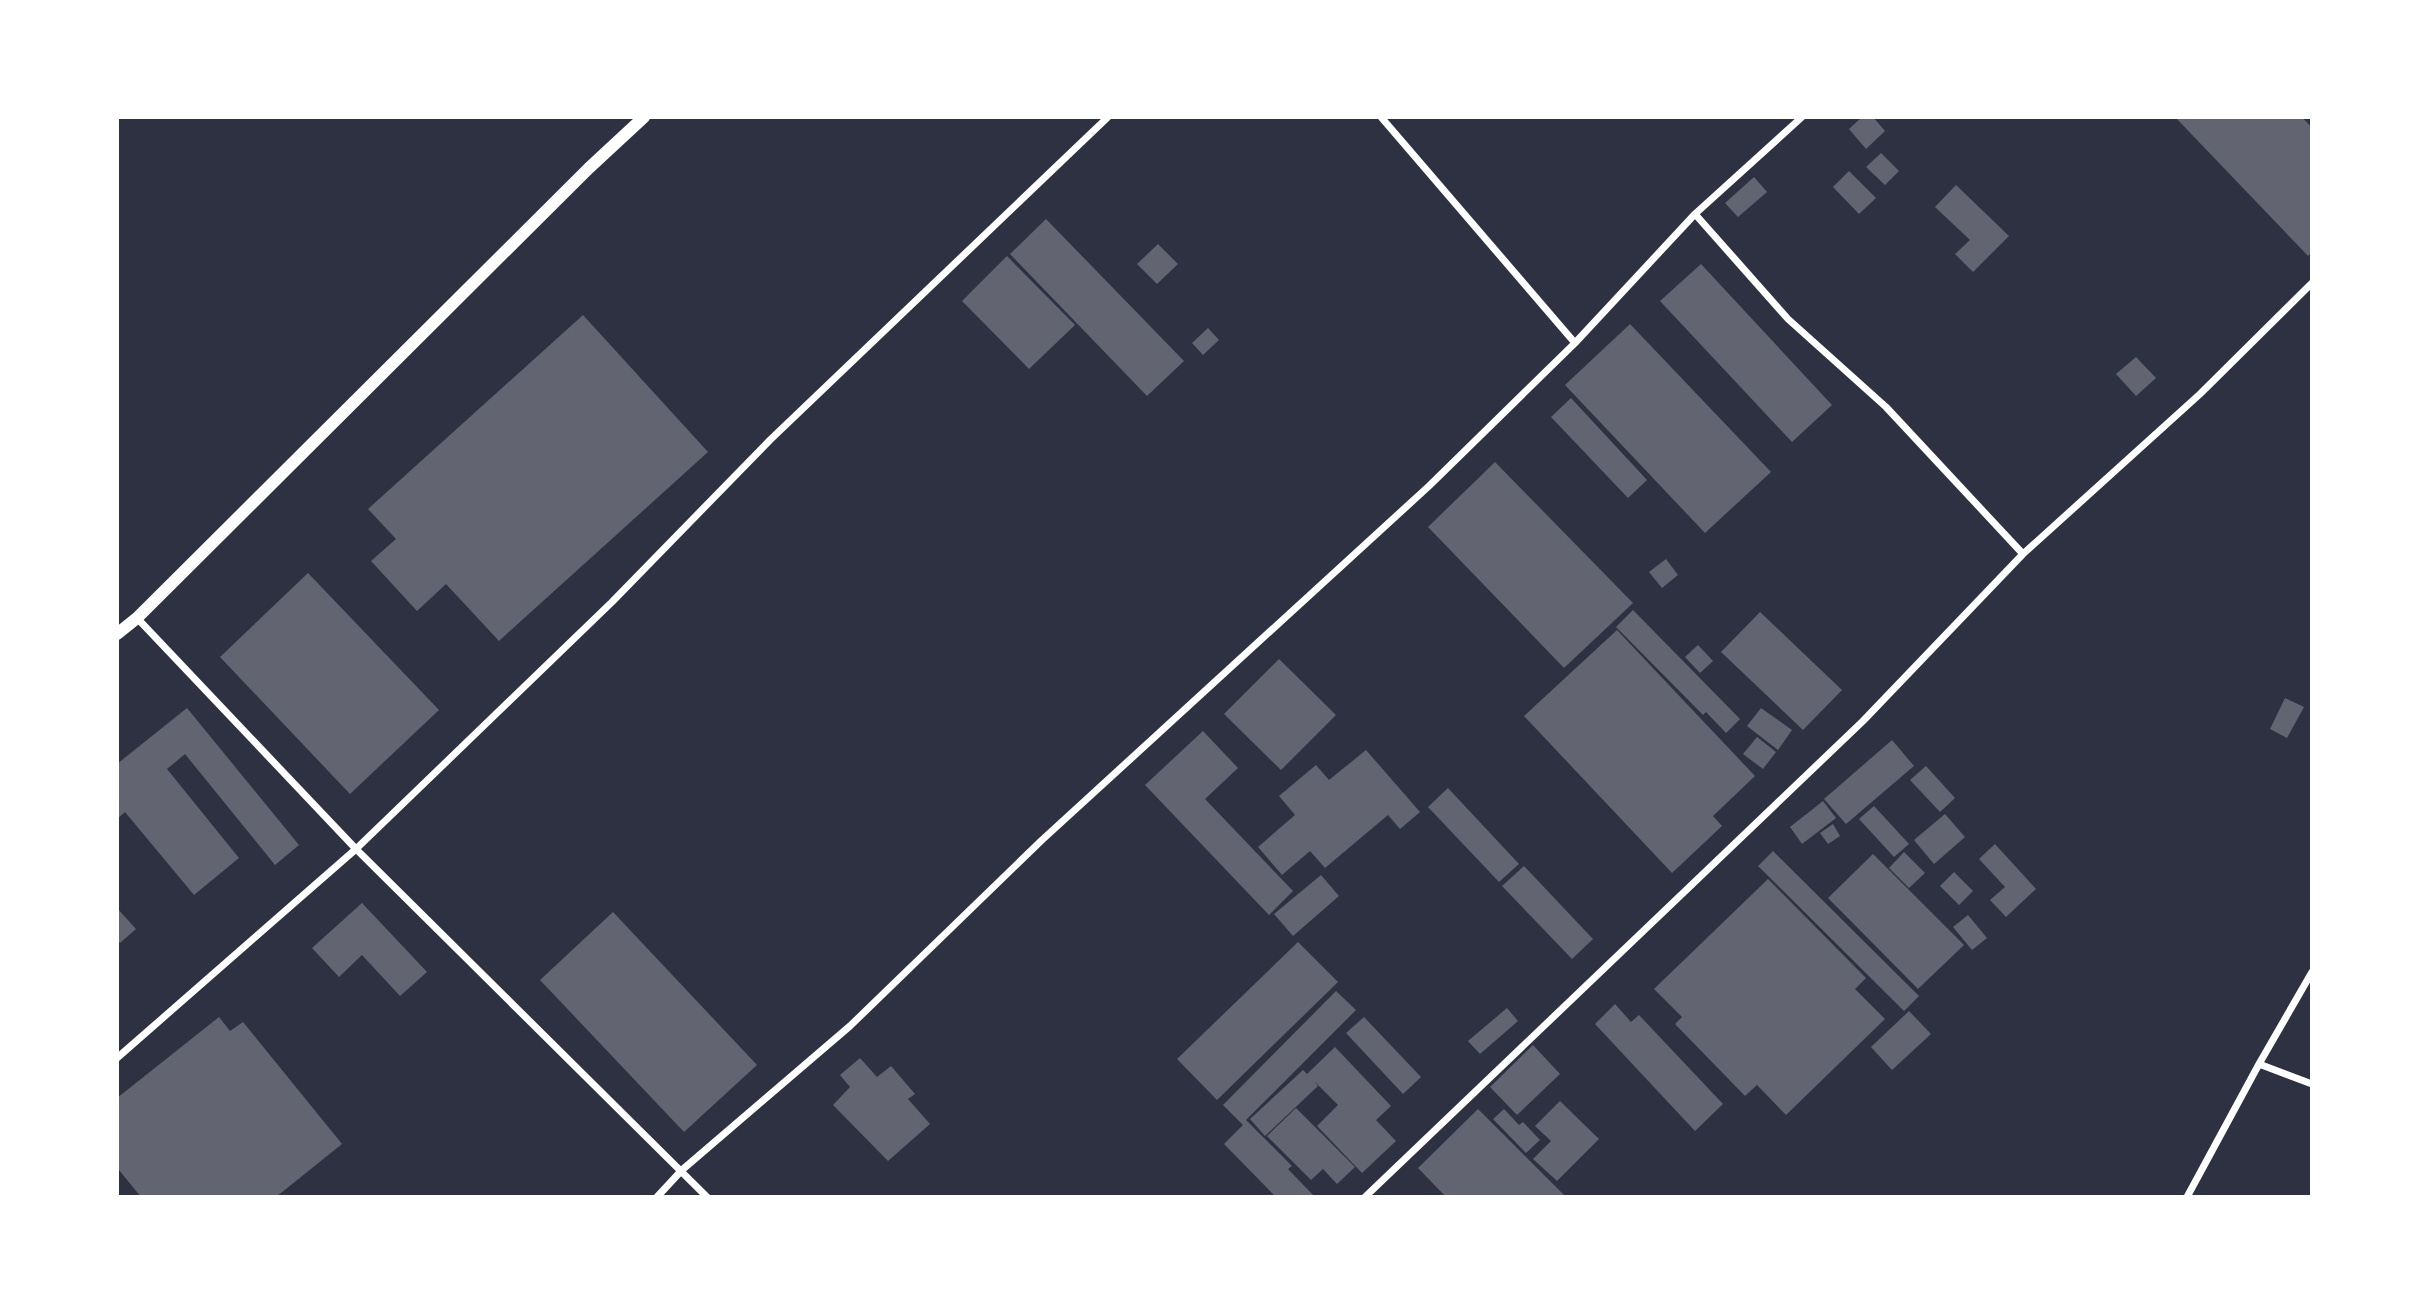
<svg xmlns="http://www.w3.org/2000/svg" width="2429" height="1314" font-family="'Zilla Slab',serif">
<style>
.building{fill:#626471}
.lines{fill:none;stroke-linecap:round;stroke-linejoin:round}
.minor{stroke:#fff;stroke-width:7}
.tertiary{stroke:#fff;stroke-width:12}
</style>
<rect width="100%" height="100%" fill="#2d3142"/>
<path class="building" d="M 1862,117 L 1873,117 L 1885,131 L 1866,149 L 1849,129 Z
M 2175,117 L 2302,117 L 2312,128 L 2312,252 L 2308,256 Z
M 1881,153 L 1899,171 L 1885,185 L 1866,167 Z
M 1849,171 L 1876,198 L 1859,214 L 1833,187 Z
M 1754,177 L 1767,192 L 1738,217 L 1725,203 Z
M 1956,185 L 2009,236 L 1973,272 L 1955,254 L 1970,240 L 1935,207 Z
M 1046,219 L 1184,361 L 1147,396 L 1010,254 Z
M 1158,244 L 1178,264 L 1157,284 L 1137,264 Z
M 1007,256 L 1075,325 L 1029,369 L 962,301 Z
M 1701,264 L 1832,405 L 1792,442 L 1660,301 Z
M 583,315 L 708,452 L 499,641 L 446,584 L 417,611 L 371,561 L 396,539 L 368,509 Z
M 1630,324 L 1771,472 L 1705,533 L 1565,385 Z
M 1208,328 L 1219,340 L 1203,355 L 1192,343 Z
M 2136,357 L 2156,378 L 2136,396 L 2116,374 Z
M 1571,398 L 1647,480 L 1628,498 L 1551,417 Z
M 1495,462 L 1633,603 L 1564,668 L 1428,527 Z
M 1666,559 L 1678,575 L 1662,588 L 1649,572 Z
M 308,573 L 439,710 L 350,794 L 220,657 Z
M 1633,610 L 1740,719 L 1726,733 L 1706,712 L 1703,715 L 1616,627 Z
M 1760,612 L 1842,690 L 1803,730 L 1721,652 Z
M 1617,630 L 1755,776 L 1713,816 L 1722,826 L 1672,873 L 1524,716 Z
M 1698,645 L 1713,661 L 1700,673 L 1685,657 Z
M 1279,659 L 1336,715 L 1281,770 L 1224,714 Z
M 2285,698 L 2304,707 L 2287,738 L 2270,729 Z
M 187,708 L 299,845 L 275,865 L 185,754 L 167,769 L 239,858 L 194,895 L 125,812 L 117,819 L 117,764 Z
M 1761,708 L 1792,730 L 1778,750 L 1747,726 Z
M 1203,731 L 1238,768 L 1205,799 L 1293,891 L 1269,915 L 1145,785 Z
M 1757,737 L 1776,752 L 1763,769 L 1743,754 Z
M 1892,740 L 1914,766 L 1846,824 L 1824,799 Z
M 1366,750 L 1420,812 L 1400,829 L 1388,815 L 1325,868 L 1310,851 L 1282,875 L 1258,847 L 1295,815 L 1279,796 L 1316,765 L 1329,780 Z
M 1926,766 L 1955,798 L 1940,812 L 1910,780 Z
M 1448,788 L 1519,864 L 1499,882 L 1428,807 Z
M 1823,801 L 1836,818 L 1802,844 L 1790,827 Z
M 1874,806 L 1909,844 L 1894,857 L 1859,819 Z
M 1945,814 L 1965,837 L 1934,864 L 1914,840 Z
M 1833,824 L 1840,836 L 1828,844 L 1820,833 Z
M 1995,844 L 2036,889 L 2006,917 L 1990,900 L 2005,887 L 1979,859 Z
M 1773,851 L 1919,996 L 1904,1011 L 1758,866 Z
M 1904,852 L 1925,873 L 1909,888 L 1889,868 Z
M 1873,854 L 1964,945 L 1918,989 L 1828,898 Z
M 1524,866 L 1593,939 L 1572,959 L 1502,886 Z
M 1954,872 L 1973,891 L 1959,905 L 1940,886 Z
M 1321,875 L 1339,896 L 1293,936 L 1274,914 Z
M 1768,879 L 1866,978 L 1855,989 L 1885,1019 L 1786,1115 L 1757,1085 L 1745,1096 L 1675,1024 L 1682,1017 L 1654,989 Z
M 362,903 L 427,972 L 400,996 L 362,955 L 339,977 L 312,948 Z
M 117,908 L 136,929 L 120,943 L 117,940 Z
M 613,912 L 757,1065 L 684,1132 L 540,980 Z
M 1968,915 L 1987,938 L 1972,950 L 1953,927 Z
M 1298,942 L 1338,982 L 1217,1100 L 1177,1059 Z
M 1336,991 L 1356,1010 L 1246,1120 L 1292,1166 L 1288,1169 L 1315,1197 L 1276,1197 L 1224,1144 L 1243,1125 L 1223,1105 Z
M 1615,1004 L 1631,1022 L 1639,1015 L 1723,1104 L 1695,1131 L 1595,1024 Z
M 1507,1008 L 1518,1021 L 1480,1054 L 1468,1041 Z
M 1909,1011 L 1931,1034 L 1892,1070 L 1871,1047 Z
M 219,1017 L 230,1031 L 243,1022 L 342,1144 L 276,1197 L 141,1197 L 119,1170 L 117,1171 L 117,1098 Z
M 1364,1017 L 1421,1077 L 1403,1094 L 1346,1033 Z
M 1533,1045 L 1560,1074 L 1517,1115 L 1490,1087 Z
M 1335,1047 L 1391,1106 L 1376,1120 L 1396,1141 L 1362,1173 L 1317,1126 L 1338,1105 L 1314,1081 L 1318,1086 L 1265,1136 L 1250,1119 L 1303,1070 L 1307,1074 Z
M 860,1058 L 877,1077 L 891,1066 L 915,1094 L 908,1099 L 930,1124 L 888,1161 L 833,1105 L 850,1087 L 840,1075 Z
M 1560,1101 L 1599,1139 L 1557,1181 L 1533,1159 L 1551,1141 L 1535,1126 Z
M 1296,1108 L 1355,1167 L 1337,1184 L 1323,1169 L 1311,1180 L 1267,1136 Z
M 1478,1109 L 1566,1197 L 1446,1197 L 1418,1168 Z
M 1504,1109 L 1519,1125 L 1523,1122 L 1540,1140 L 1526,1153 L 1493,1119 Z"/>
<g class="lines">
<path class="minor" d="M 1381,117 L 1575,343
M 1695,214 L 1788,319 L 1886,407 L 2023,554
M 137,618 L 356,849 L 707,1197
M 117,1058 L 356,849 L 612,602 L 770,440 L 1108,117
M 2259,1064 L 2312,1084
M 657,1197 L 682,1170 L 850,1026 L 1042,840 L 1429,486 L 1575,343 L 1695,214 L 1802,117
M 1365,1197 L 1863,721 L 2023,554 L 2200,394 L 2312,283
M 2187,1197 L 2259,1064 L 2312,972"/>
<path class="tertiary" d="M 117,634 L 137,618 L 589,168 L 644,117"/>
</g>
<rect width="2429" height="1314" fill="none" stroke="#ffffff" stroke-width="238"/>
</svg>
